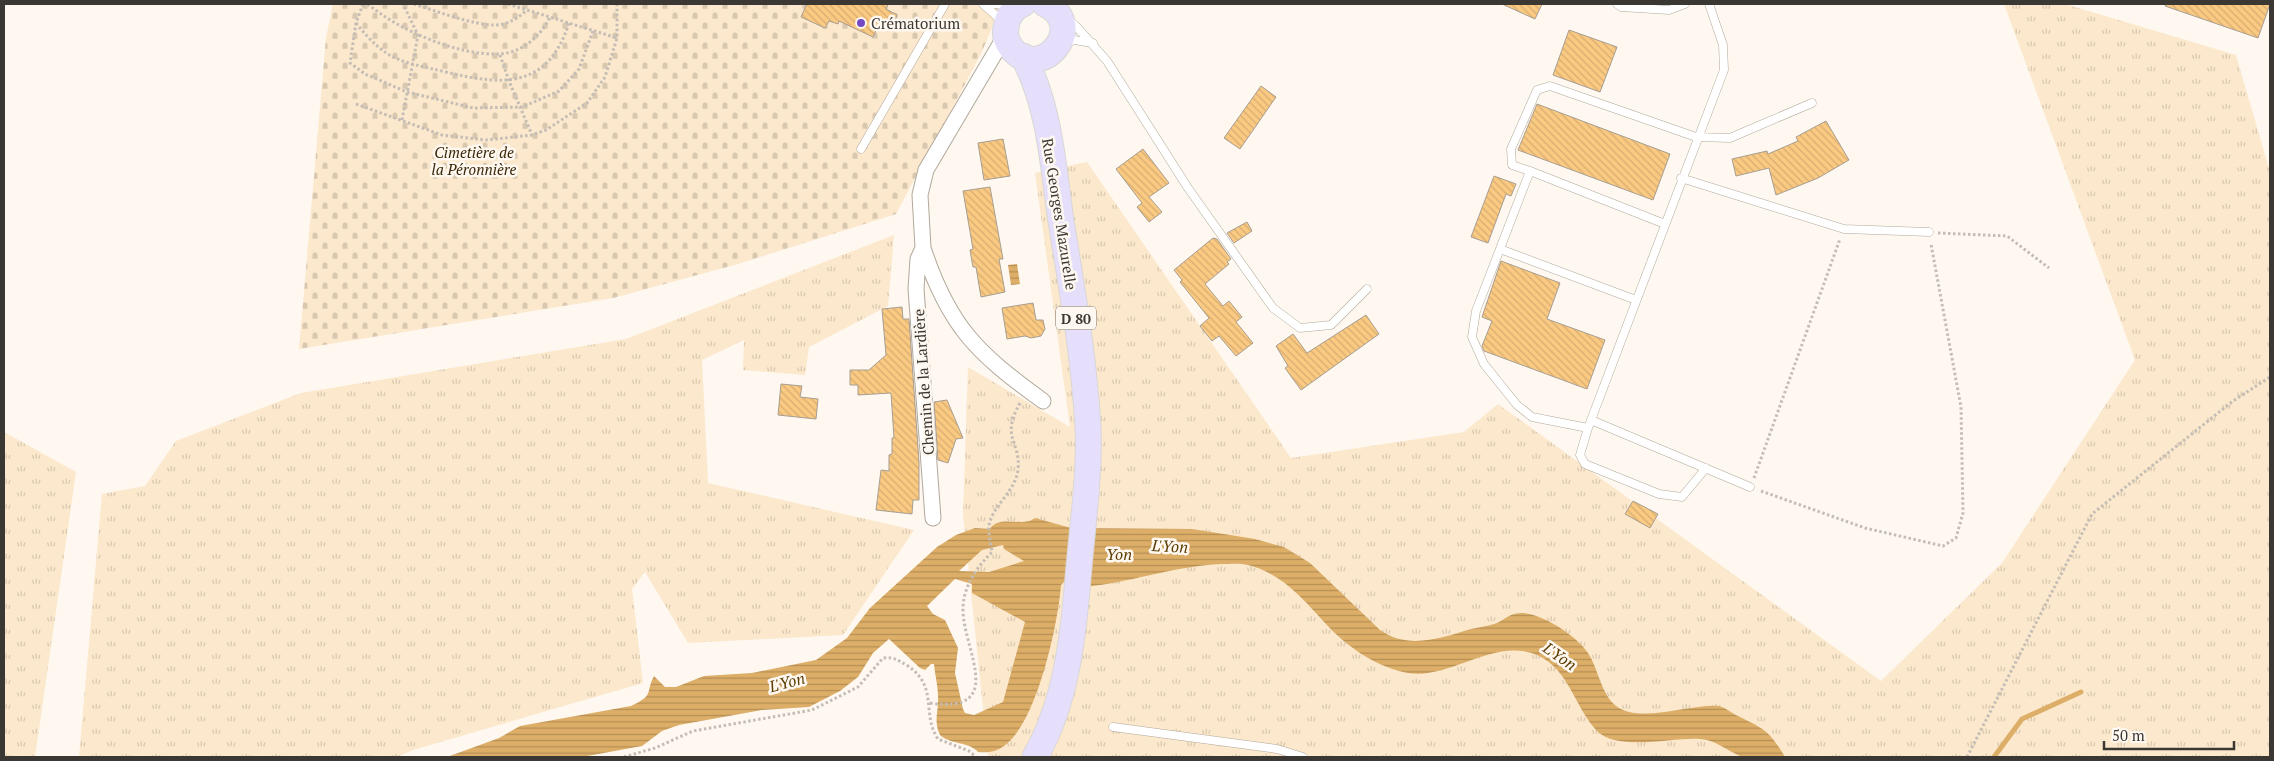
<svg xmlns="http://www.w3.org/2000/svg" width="2274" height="761" font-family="'PT Serif',serif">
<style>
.grass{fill:url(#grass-tufts)}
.cemetery{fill:url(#cemetery-stones)}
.water{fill:url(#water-rules);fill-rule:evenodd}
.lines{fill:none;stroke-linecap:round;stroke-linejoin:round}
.stream{stroke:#ddae67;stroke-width:5}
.building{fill:url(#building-back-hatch);stroke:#a79e92}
.lane-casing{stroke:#b1a89b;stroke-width:9}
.street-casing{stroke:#b1a89b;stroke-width:17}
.primary-casing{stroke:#d8d7d6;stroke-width:27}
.path{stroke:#c3bdb6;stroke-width:3;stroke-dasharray:2.5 2.5;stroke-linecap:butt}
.lane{stroke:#fff;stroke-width:8}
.street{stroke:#fff;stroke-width:15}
.primary{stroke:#e6dffc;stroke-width:25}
.poi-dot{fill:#734ac2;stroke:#fef8f0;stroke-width:2}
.labels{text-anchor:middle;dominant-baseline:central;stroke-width:5;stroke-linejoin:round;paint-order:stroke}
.shield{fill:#fef8f0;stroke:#76716b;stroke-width:1}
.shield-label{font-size:14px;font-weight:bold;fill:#3b3732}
.poi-label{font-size:15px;fill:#3b3732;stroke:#fef8f0;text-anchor:start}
.park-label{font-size:15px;font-style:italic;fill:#3b2707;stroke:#fef8f0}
.street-label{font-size:15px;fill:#3b3732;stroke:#fef8f0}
.water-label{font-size:16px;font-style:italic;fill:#5a3b00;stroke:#fef8f0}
</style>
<defs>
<pattern id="grass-tufts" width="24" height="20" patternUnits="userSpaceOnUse" patternTransform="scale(1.25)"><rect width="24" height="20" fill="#fce8cc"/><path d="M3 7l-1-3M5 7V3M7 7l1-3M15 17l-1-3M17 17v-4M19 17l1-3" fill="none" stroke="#d9c8b0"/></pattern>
<pattern id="cemetery-stones" width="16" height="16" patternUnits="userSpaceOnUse" patternTransform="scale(1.25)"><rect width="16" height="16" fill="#fce8cc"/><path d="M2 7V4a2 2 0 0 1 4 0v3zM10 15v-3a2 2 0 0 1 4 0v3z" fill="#d9c8b0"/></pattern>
<pattern id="water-rules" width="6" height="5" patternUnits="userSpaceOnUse" patternTransform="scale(1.25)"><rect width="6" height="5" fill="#ddae67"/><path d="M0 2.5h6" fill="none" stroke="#b48e55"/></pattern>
<pattern id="building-back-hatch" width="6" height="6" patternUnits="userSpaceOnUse" patternTransform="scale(1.25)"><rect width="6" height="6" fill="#fac982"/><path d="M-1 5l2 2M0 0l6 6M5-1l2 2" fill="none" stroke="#d7ad71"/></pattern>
</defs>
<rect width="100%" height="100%" fill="#fef8f0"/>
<path class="grass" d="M 2004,4 L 2065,4 L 2236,55 L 2270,172 L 2270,757 L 988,757 L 963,514 L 968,367 L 1070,427 L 1035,173 L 1087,162 L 1291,458 L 1464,432 L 1498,404 L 1881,681 L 2002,563 L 2135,360 Z
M 894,235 L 888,306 L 809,347 L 805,375 L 743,370 L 744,340 L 702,360 L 708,483 L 914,530 L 843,635 L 688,643 L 645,572 L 632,589 L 643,683 L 413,750 L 397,757 L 79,757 L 102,494 L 145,486 L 176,441 L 301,393 L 626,339 Z
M 4,432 L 76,472 L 35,757 L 4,757 Z"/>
<path class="cemetery" d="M 333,4 L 1006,4 L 999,11 L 981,54 L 896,214 L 738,264 L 613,298 L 299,349 L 326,38 Z"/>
<path class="water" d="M 1017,264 L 1020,284 L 1011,285 L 1008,265 Z
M 1035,518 L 1071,528 L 1192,529 L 1255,539 L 1284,547 L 1310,563 L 1380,630 C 1408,650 1441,638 1471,629 C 1479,627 1489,626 1497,623 C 1505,619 1511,613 1521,613 C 1542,613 1577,636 1588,653 C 1598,668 1601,694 1616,706 C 1640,724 1690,704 1718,706 C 1725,707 1731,713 1738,716 C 1764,729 1769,730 1785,757 C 1772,757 1751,761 1740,756 C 1726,750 1716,740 1700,739 C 1673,737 1618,752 1597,731 C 1574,707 1570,670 1537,655 C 1492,636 1448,683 1403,672 C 1373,665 1345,645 1325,623 C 1303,599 1281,573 1248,565 C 1241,563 1231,564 1224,564 C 1179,565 1136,581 1092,586 C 1083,587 1073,583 1064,582 L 1061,585 C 1058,624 1037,723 1004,746 C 996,752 987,753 978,752 C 968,741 951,745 940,735 C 933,721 939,711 938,696 C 938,686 935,675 934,664 L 931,664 L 925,670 L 920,668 L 889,639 L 873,653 L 858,677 L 840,691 L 809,707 L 762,710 L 679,725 L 662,731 L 642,746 L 582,757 L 447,757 L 499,738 L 520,726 L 631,706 C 655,695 645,693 654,676 L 665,687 L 676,687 L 704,676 L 752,673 L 816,660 L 847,638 L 870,608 L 937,547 L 956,535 L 975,528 L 990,529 C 999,514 1023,528 1035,518 ZM 1003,545 L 1004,549 L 1024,561 L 989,572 L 959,571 L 982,550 ZM 955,579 L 972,584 L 972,593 L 1025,622 L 1003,702 L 974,715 L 965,713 L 963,709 L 955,673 L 958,648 L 945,620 L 933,614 L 927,606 Z"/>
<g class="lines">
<path class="stream" d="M 1994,757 L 2022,719 L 2081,692"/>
</g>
<path class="building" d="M 807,4 L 888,4 L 886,9 L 897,15 L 892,27 L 880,22 L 873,37 L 839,21 L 838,24 L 829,21 L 825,28 L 801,17 Z
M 1502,4 L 1542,4 L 1535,19 Z
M 2166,4 L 2270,4 L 2258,38 L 2165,6 Z
M 1569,30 L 1617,47 L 1600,92 L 1553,75 Z
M 1261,86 L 1276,97 L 1240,149 L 1224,138 Z
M 1537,104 L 1670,154 L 1653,200 L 1518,150 Z
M 1826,121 L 1849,160 L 1818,178 L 1776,195 L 1769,168 L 1736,176 L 1732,159 L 1767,151 L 1768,154 L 1798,141 L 1796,137 Z
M 1003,139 L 1010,176 L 984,180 L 978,143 Z
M 1143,149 L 1169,183 L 1149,197 L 1162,212 L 1149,222 L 1137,207 L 1142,203 L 1116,169 Z
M 1494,176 L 1516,184 L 1511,196 L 1506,194 L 1488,243 L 1471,237 Z
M 990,187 L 1003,259 L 999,259 L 1005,292 L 981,297 L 976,267 L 973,267 L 970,250 L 973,249 L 963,191 Z
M 1247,222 L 1252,231 L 1234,243 L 1227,233 Z
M 1213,238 L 1217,239 L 1231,259 L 1227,262 L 1229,264 L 1205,284 L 1223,306 L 1229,301 L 1242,317 L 1236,322 L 1253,343 L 1236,356 L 1219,336 L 1212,341 L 1200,326 L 1209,318 L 1180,282 L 1182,280 L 1174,270 Z
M 1501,261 L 1560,283 L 1547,319 L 1605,340 L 1587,389 L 1484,351 L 1482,346 L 1492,321 L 1482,317 Z
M 1033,303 L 1036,320 L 1043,320 L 1045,329 L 1041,336 L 1031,338 L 1025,336 L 1007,339 L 1002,308 Z
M 902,307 L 903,319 L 909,319 L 919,462 L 919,500 L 913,500 L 912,514 L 876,510 L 881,470 L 889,471 L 889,455 L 892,454 L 892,438 L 894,438 L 891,393 L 858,395 L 858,385 L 850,385 L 850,370 L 869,370 L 886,355 L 882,309 Z
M 1366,315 L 1379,334 L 1301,390 L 1285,368 L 1288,366 L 1276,346 L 1293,334 L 1307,353 Z
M 781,384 L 802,386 L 800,397 L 818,399 L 816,419 L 778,415 Z
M 947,400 L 963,438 L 956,439 L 948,463 L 938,460 L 934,402 Z
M 1633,501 L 1658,514 L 1650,528 L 1625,514 Z"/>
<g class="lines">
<defs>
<path id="lane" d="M 983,4 L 1002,21
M 991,4 L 1012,5
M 1617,4 L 1621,7 L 1669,10 L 1685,4
M 1709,4 L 1723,45 L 1724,70 L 1588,428 L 1532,417 L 1517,405 L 1484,364 L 1472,337 L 1476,311 L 1530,171 L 1512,165 L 1511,149 L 1537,90 L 1550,86 L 1696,137 L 1730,138 L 1812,103
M 1068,20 L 1076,26 L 1107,61 L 1188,188 L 1273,308 L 1300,328 L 1331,325 L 1367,289
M 1066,43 L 1074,40 L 1093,43
M 861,149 L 945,4
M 1530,171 L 1665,224
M 1681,178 L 1844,229 L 1929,232
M 1500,249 L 1636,300
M 1591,420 L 1750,487
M 1588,428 L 1580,455 L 1585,464 L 1659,494 L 1682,497 L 1706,468
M 1113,727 L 1277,749 L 1303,757"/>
<path id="street" d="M 923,248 C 949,327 977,353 1043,401
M 933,518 L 916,289 L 918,259 L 923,248 L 920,195 L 926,170 L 1005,36"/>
<path id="primary" d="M 1023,4 C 1013,8 1007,17 1006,28 C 1004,36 1007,42 1012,49 C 1042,83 1089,25 1045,4
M 1023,56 C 1050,106 1053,166 1061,221 C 1072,289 1084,358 1088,427 C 1090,476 1082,529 1078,578 C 1073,639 1066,703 1035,757"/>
</defs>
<use href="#lane" class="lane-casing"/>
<use href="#street" class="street-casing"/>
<use href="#primary" class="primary-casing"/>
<path class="path" d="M 363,4 L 356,23 L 350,63 L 365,74 L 407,92 L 473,108 L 522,107 L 559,91 L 579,69 L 593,31
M 368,4 C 398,30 459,56 499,54 C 522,53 541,36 550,17
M 414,4 C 436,11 473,25 495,25 C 508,25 518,18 527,10
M 508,4 L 617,38
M 356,23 C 387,62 400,61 446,72 C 503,86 548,89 569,23
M 500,55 L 509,81 L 532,135
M 356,104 L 442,135 L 486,140 L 532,135 L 546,130 L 587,103 L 605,77 L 617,38 L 617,4
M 402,120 L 418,35 L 403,4
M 1938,233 L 2007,236 L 2049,268
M 1754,478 L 1840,239
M 1761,491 L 1865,528 L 1943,546 L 1956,538 L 1963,513 L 1961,407 L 1931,244
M 930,703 C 1006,714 965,652 963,612 C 962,588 976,568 992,552 C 991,544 988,533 989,525 C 993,505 1015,492 1018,470 C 1021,440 1000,439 1020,403
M 624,757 L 655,748 L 693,731 L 812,710 L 858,687 L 883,658 C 894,657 898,660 908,666 C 939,687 921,714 938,739 L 969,751 L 976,757
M 1967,757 L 2092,514 L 2233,401 L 2270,377"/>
<use href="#lane" class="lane"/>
<use href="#street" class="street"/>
<use href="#primary" class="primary"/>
</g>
<circle class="poi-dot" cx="861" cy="23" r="5"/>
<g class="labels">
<rect class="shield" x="1056" y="306.5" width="40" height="23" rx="4"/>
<g class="shield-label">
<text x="1076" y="318">D 80</text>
</g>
<g class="poi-label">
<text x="871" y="23">Crématorium</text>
</g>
<g class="park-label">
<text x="474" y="152">Cimetière de<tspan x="474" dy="17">la Péronnière</tspan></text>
</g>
<g class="street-label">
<text transform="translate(1060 214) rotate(81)">Rue Georges Mazurelle</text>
<text transform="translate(923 382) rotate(-94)">Chemin de la Lardière</text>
</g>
<g class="water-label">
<text transform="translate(1170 546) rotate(3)">L'Yon</text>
<text x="1119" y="554">Yon</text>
<text transform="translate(1560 656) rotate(34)">L'Yon</text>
<text transform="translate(787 682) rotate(-15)">L'Yon</text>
</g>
</g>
<rect width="2274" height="761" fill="none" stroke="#3b3732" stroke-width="10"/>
<path d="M2104 741v8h130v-8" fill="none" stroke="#3b3732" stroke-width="2.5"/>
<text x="2112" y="741" font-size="15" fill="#3b3732" stroke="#fef8f0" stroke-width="4" paint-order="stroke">50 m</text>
</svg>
